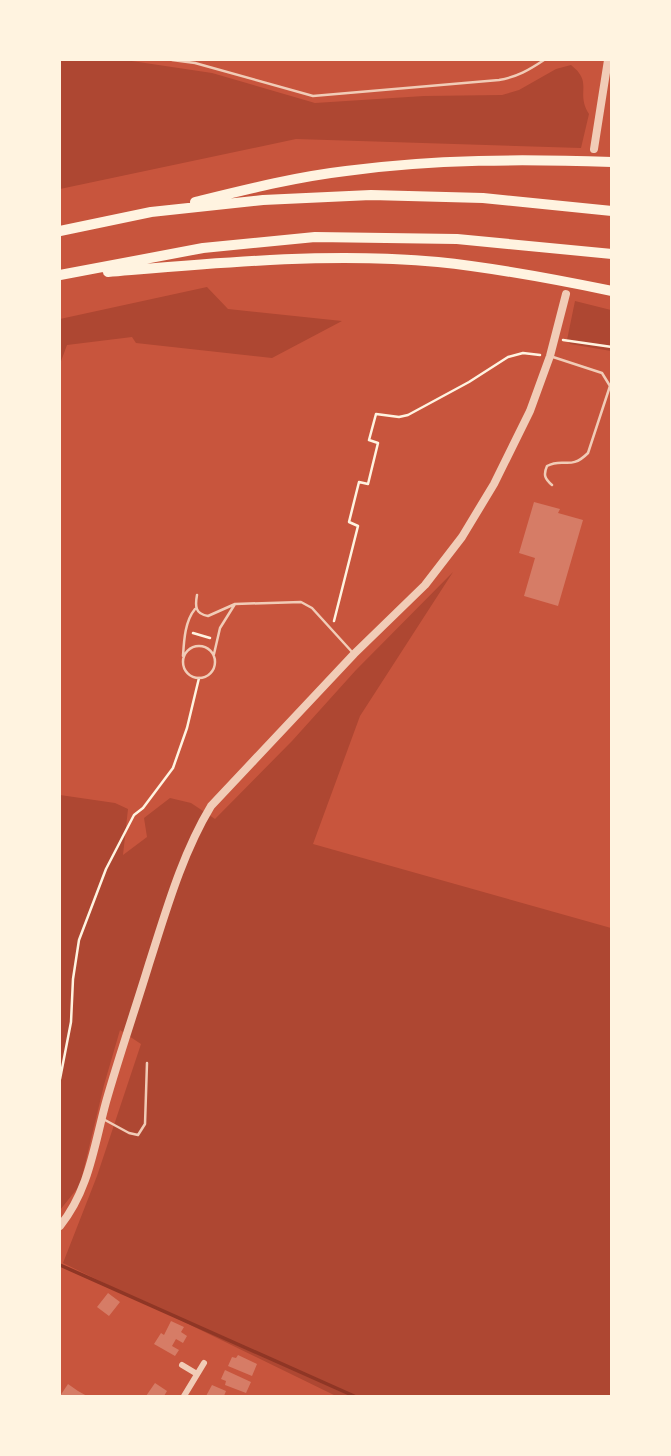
<svg xmlns="http://www.w3.org/2000/svg" width="671" height="1456" font-family="Lora,serif">
<style>
.green{fill:#ae4732}
.lines{fill:none;stroke-linecap:round;stroke-linejoin:round}
.stream{stroke:#8f3625;stroke-width:3.5}
.building{fill:#d67c66}
.path{stroke:#fff3e0;stroke-width:2.5}
.service{stroke:#f1ccb7;stroke-width:2.5}
.minor{stroke:#f1ccb7;stroke-width:6}
.tertiary{stroke:#f1ccb7;stroke-width:8}
.motorway{stroke:#fff3e0;stroke-width:10}
</style>
<rect width="100%" height="100%" fill="#c8553d"/>
<path class="green" d="M 60,60 L 125,60 L 212,73 L 315,103 L 424,96 L 502,95 L 519,90 L 556,69 L 571,65 C 594,83 575,92 589,114 L 581,148 L 296,139 L 60,189 Z
M 207,287 L 228,309 L 342,321 L 272,358 L 136,343 L 132,337 L 67,345 L 60,364 L 60,319 Z
M 575,301 L 611,310 L 611,351 L 570,344 L 567,340 Z
M 453,572 L 360,716 L 313,844 L 611,928 L 611,1396 L 336,1396 L 63,1263 L 97,1176 L 141,1044 L 120,1030 L 104,1085 L 80,1185 L 60,1210 L 60,795 L 115,803 L 128,809 L 123,855 L 147,837 L 144,818 L 170,798 L 191,803 L 215,819 L 292,741 L 356,670 Z"/>
<g class="lines">
<path class="stream" d="M 60,1265 L 354,1396"/>
</g>
<path class="building" d="M 534,502 L 560,509 L 558,513 L 583,520 L 558,606 L 524,596 L 535,558 L 519,553 Z
M 108,1293 L 120,1302 L 109,1316 L 97,1307 Z
M 171,1321 L 184,1327 L 181,1332 L 187,1336 L 183,1343 L 176,1339 L 172,1346 L 179,1350 L 175,1356 L 154,1344 L 161,1333 L 164,1335 Z
M 238,1355 L 257,1364 L 252,1376 L 228,1366 L 232,1357 L 236,1358 Z
M 225,1370 L 251,1382 L 246,1393 L 225,1385 L 226,1381 L 221,1379 Z
M 155,1383 L 167,1391 L 164,1396 L 146,1396 Z
M 68,1384 L 78,1391 L 87,1396 L 60,1396 Z
M 212,1385 L 226,1391 L 224,1396 L 206,1396 Z"/>
<g class="lines">
<path class="path" d="M 563,340 L 612,347
M 334,621 L 358,526 L 349,522 L 359,482 L 368,484 L 378,443 L 369,440 L 376,414 L 399,417 L 408,415 L 469,382 L 508,357 L 523,353 L 540,355
M 193,633 L 210,638
M 60,1079 L 71,1022 L 73,979 L 79,940 L 106,869 L 134,815 L 143,808 L 173,768 L 187,728 L 199,678"/>
<path class="service" d="M 172,60 L 195,63 L 313,96 L 499,80 C 517,77 529,70 544,60
M 552,485 C 545,479 543,475 547,466 C 564,457 570,471 588,453 L 610,386 L 602,373 L 553,357
M 197,595 C 195,606 195,614 208,616 L 235,604 L 301,602 L 312,608 L 353,653
M183 662a16 16 0 1 1 32 0a16 16 0 1 1-32 0Z
M 214,654 L 220,628 L 235,604
M 183,656 C 184,640 185,621 195,609
M 105,1120 L 129,1133 L 138,1135 L 145,1124 L 147,1063"/>
<path class="minor" d="M 182,1365 L 197,1374
M 184,1396 L 204,1363"/>
<path class="tertiary" d="M 594,149 L 608,60
M 60,1226 C 89,1190 94,1146 106,1102 C 119,1056 135,1010 149,964 C 166,911 182,854 211,806 L 354,654 L 425,585 L 462,537 L 494,484 L 530,411 L 550,356 L 566,294"/>
<path class="motorway" d="M 195,202 C 244,190 295,177 346,171 C 434,159 523,159 612,162
M 60,231 L 151,212 L 263,200 L 371,195 L 483,198 L 612,211
M 108,272 C 216,263 329,252 438,262 C 496,268 554,279 612,291
M 60,275 L 203,248 L 315,237 L 457,239 L 612,254"/>
</g>
<rect width="671" height="1456" fill="none" stroke="#fff3e0" stroke-width="122"/>
</svg>
